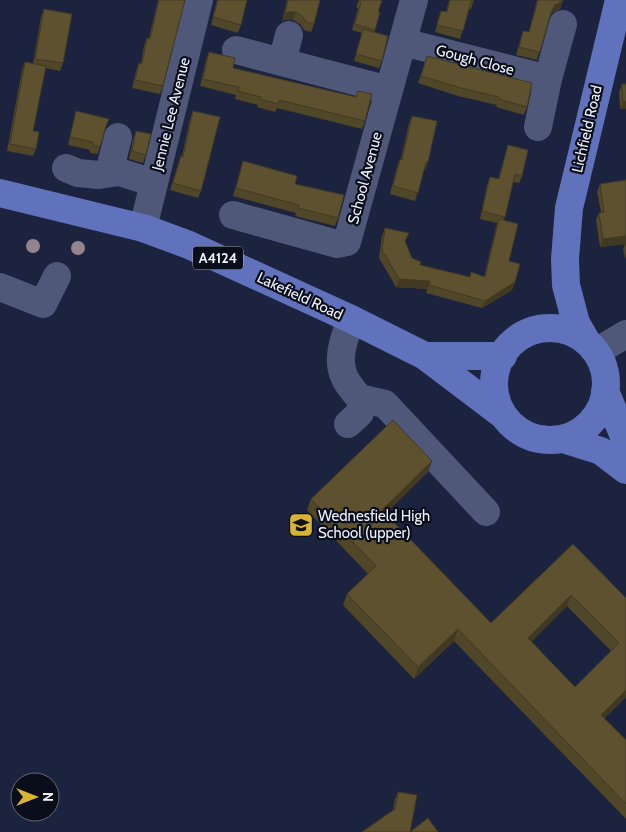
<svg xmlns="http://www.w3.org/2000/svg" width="626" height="832" font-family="Cabin,sans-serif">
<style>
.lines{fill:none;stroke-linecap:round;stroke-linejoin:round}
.minor{stroke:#4f5878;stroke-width:28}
.major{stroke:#6072bb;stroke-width:28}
.tree{fill:#92858e}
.wall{fill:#504628;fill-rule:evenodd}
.shaded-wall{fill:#413921}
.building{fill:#5d512f;stroke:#413921;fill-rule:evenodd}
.labels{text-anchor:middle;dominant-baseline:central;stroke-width:4.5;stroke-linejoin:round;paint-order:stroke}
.shield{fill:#0a0e1a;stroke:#aaaeb9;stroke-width:1}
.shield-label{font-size:14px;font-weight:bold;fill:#eef2fd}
.street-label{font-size:15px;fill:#eef2fd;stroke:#0a0e1a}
.poi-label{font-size:15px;fill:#eef2fd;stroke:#0a0e1a;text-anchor:start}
</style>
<rect width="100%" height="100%" fill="#1c233f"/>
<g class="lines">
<path class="minor" d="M 403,42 L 548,79
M 236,50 L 389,90
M 282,62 L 289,35
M 538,127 L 548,79 L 563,24
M 66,168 L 78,173 L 99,175 L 119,172 L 154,183
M 109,173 L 118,137
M 233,215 L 337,244 L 347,242 L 414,0
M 143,228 L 199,0
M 0,287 L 43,304 L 57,276
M 596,352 L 626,334
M 359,398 L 385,404 L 486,512
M 348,424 L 360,413 L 362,402 C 357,394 347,385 344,376 C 336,358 345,336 351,319"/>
<path class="major" d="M 0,193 L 143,228 L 189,245 L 351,319 L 425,356 L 503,415
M494 384a56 56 0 1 1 112 0a56 56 0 1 1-112 0Z
M 587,342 L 576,323 L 566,285 L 565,259 L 569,208 L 619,0
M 425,356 L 503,356
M 605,391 L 626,441
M 563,439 L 601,451 L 626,470"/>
</g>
<g class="tree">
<circle cx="33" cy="246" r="7"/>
<circle cx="78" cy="248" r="7"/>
</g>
<path class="wall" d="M 158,0 L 185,0 L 163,86 L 160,94 L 132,88 L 136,71 L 139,63 L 141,63 L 144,46 L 147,38 L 149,38 Z
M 217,0 L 247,0 L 241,25 L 238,33 L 211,25 Z
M 287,0 L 320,0 L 314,24 L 311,32 L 304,30 L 300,24 L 293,20 L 285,20 L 282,22 Z
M 359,0 L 380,12 L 374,33 L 382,61 L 379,68 L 354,61 L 362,33 L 352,30 L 358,8 L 356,7 Z
M 449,0 L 474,0 L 471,9 L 469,9 L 460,39 L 435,32 L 441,11 L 446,12 Z
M 537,0 L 563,0 L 560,9 L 552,13 L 549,18 L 537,60 L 516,55 L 523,31 L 529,32 Z
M 44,9 L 63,63 L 60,71 L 45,68 L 33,131 L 36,149 L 33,156 L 7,151 L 22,70 L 25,62 L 33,64 L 41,17 Z
M 209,52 L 233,68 L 356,97 L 358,91 L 365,121 L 362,129 L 277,108 L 275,112 L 257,107 L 258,105 L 235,99 L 236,95 L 200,86 L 206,60 Z
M 427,56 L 527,107 L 524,115 L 496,107 L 497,105 L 458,96 L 418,83 Z
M 622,84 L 626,84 L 626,109 L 620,109 L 619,92 Z
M 76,111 L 109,119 L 104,130 L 98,154 L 90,153 L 90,150 L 68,145 L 74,119 Z
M 193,111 L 201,191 L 198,198 L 170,190 L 178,164 L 181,156 L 182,156 L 190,119 Z
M 412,116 L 428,162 L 425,170 L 424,170 L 415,201 L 390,194 L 397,167 L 400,159 L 401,159 L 409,123 Z
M 136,131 L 146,155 L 143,163 L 129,159 L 133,139 Z
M 508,145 L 522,176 L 519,183 L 513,182 L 504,220 L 509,261 L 515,282 L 512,290 L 482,308 L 426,293 L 427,289 L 396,287 L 379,258 L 382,236 L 385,228 L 405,242 L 412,258 L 420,265 L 470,277 L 471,272 L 484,277 L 497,223 L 480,219 L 487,185 L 490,177 L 498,179 Z
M 243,161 L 295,184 L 338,218 L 335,226 L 295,216 L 296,213 L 233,196 Z
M 626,180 L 626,260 L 623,250 L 625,244 L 600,247 L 596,220 L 599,213 L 601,212 L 597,192 L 600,184 Z
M 428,472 L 385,514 L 491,623 L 573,544 L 626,598 L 626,697 L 604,718 L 626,740 L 626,819 L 454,641 L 414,679 L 343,605 L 347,594 L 368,574 L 307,510 L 311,499 ZM 567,606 L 611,651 L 575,687 L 531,642 Z
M 398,792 L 410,832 L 362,832 L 393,810 L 395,799 Z"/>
<path class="shaded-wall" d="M 563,1 L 560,9 L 552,13 L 548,20 L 551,12 L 555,5 Z
M 288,12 L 296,12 L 293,20 L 285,20 L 282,22 L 285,14 Z
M 626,101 L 626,109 L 620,109 L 623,102 Z
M 626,236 L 626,243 L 626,242 L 625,244 L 600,247 L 603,239 Z
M 399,279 L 430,281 L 427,289 L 396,287 Z
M 515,282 L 512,290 L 482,308 L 485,301 Z
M 432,461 L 428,472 L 378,521 L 382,510 Z
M 571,595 L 567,606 L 524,649 L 528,638 Z
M 458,629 L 454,641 L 414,679 L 418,667 Z
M 626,690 L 626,697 L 597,726 L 601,715 Z"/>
<path class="building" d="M 159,0 L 185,0 L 163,86 L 135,80 L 139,63 L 142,64 L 147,38 L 150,39 Z
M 218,0 L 247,0 L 241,25 L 213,17 Z
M 288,0 L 320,0 L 314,24 L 306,22 L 302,16 L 296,12 L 288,12 L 285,14 Z
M 359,0 L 382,0 L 378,12 L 380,12 L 375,30 L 355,24 L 361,2 L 359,1 Z
M 450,0 L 474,0 L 473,2 L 471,1 L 463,31 L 437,25 L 441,11 L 447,12 Z
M 538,0 L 563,0 L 563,1 L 555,5 L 551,12 L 540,52 L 519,47 L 523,31 L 529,32 Z
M 44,9 L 72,14 L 63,63 L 35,59 Z
M 363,29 L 388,36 L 382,61 L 356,54 Z
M 209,52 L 235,58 L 233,68 L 356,97 L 358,91 L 372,94 L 365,121 L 279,100 L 278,104 L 260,99 L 261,97 L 238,91 L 239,87 L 203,79 Z
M 427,56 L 532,83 L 527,107 L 499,99 L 499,97 L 461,88 L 421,76 Z
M 25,62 L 46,66 L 33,131 L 39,132 L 36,149 L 10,144 Z
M 622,84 L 626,84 L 626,101 L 623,102 Z
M 76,111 L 109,119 L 106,126 L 100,147 L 93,145 L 93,142 L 70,137 Z
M 193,111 L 220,117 L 201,191 L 173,183 L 181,156 L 183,157 Z
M 412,116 L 437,121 L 428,162 L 426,162 L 418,193 L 393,186 L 400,159 L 402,160 Z
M 136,131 L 151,134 L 146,155 L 132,151 Z
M 508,145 L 528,150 L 522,176 L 515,174 L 505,217 L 482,211 L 490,177 L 499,179 Z
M 243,161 L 297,176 L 295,184 L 344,195 L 338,218 L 298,208 L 299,205 L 236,188 Z
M 626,180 L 626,236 L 603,239 L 599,213 L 604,212 L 600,184 Z
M 499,219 L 518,224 L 509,261 L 520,264 L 515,282 L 485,301 L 429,285 L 430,281 L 399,279 L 382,250 L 385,228 L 409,233 L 405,241 L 412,258 L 421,262 L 420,265 L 470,277 L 471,272 L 485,277 Z
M 393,420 L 432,461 L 382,510 L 491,623 L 573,544 L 626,598 L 626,690 L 601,715 L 626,740 L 626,804 L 458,629 L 418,667 L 347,594 L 376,566 L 311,499 ZM 571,595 L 619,643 L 575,687 L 528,638 Z
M 398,792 L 417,795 L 410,832 L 362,832 L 395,809 Z
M 428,818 L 438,832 L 410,832 Z"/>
<defs>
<symbol id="school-square" viewBox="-11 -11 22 22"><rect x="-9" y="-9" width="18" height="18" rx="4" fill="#d9b334" stroke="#0a0e1a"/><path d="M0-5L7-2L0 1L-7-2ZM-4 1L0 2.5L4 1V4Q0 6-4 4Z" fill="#111"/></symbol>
</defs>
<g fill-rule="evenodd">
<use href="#school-square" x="287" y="511" width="28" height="28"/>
</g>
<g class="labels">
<rect class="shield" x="193" y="246.5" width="50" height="23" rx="4"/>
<g class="shield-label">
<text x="218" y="258">A4124</text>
</g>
<g class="street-label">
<text transform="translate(475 60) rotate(15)">Gough Close</text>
<text transform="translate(171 114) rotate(-76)">Jennie Lee Avenue</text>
<text transform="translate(587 129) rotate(-77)">Lichfield Road</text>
<text transform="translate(365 178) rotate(-75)">School Avenue</text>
<text transform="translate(300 296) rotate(25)">Lakefield Road</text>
</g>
<g class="poi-label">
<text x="318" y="516">Wednesfield High<tspan x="318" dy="17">School (upper)</tspan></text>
</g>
</g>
<g transform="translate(35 797) rotate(90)"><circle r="24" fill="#0a0e1a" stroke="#656975"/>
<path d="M0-4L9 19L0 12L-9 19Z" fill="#d9b334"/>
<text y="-8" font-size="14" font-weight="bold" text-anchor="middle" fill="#eef2fd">N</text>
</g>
</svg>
